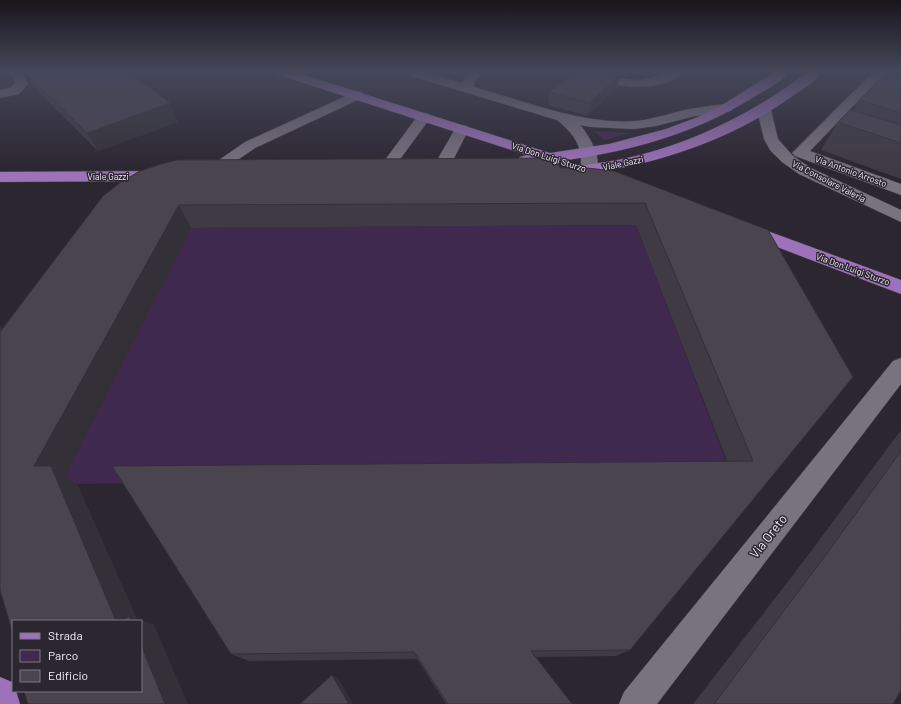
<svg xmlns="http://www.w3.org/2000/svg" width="901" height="704" font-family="Barlow,sans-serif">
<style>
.green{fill:#40294f}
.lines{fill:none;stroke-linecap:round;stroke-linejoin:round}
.minor-casing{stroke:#464149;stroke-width:1}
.major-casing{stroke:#464149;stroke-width:1}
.minor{fill:#79727f;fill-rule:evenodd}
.major{fill:#9e72ba;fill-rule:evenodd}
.wall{fill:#403a44}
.shaded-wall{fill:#343037}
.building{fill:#4a444f;stroke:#343037}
.labels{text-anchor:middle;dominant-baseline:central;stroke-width:3;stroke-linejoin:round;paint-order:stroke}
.far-street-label{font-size:9px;fill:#f5f1f8;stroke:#2c2631}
.near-street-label{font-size:13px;fill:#f5f1f8;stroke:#2c2631}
</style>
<rect width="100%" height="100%" fill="#2c2631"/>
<path class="green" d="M 594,131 L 631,133 L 604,140 Z
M 636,225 L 733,479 L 61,484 L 191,228 Z"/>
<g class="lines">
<defs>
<path id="minor" d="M 10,72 L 22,72 L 28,84 L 19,94 L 0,98 L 0,90 L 10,88 L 15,83 Z
M 406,72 L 424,72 L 462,83 L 464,78 L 471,72 L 484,72 L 474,82 L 474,87 C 524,101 584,125 636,121 C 656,119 675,111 696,108 C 706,106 716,105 726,104 L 731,105 L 733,108 L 731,111 L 726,112 L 695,116 L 656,126 L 634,129 L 591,127 L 580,125 C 589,135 604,160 595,173 L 589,175 L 583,173 C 580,169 581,163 581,157 C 579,140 570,131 557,120 L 408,75 Z
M 575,72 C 597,71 618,80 640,80 C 651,79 658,75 667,72 C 672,71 679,72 683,72 C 679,78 671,81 665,83 C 635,92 606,83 577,75 Z
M 873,72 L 886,72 L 810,151 L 901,184 L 901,195 L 795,156 L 792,153 Z
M 357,91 L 362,92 L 364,95 L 362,98 L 255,148 L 229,166 L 224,168 L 219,166 L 216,163 L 219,160 L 245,142 Z
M 764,106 L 769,107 L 771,110 L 778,139 L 793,156 L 811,168 L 901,210 L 901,222 L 799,174 L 782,162 L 770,150 L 764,139 L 757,110 L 759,107 Z
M 424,113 L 429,114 L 431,117 L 395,166 L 390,168 L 385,166 L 382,163 L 385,160 L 419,114 Z
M 462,125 L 467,126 L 469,129 L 452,162 L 449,165 L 444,167 L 439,165 L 436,162 L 455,129 L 457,126 Z
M 901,358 L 901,384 L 657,704 L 619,704 L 624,692 L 893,361 Z"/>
<path id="major" d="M 277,72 L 295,72 L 550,153 L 609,144 L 666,129 L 698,117 L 722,105 L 775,72 L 789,72 C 782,82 767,89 757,95 C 687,140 607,157 525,165 L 520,163 L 517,160 L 520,157 L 527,155 L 279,75 Z
M 808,72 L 822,72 C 815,82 801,90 791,97 C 725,144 647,167 567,177 L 561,175 L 559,172 L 561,169 C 571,166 582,166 592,164 C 608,162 624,159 640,155 C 702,139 757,110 808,72 Z
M 161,171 L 167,173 L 169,176 L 167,179 L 161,181 L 0,182 L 0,172 Z
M 746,223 L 901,280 L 901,294 L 740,233 L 737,229 L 740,225 Z
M 0,677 L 12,682 L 13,691 L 16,691 L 20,704 L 0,704 Z"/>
</defs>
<use href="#minor" class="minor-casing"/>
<use href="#major" class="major-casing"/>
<use href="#minor" class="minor"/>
<use href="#major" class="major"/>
</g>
<path class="wall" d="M 25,72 L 178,122 L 98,151 L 36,89 Z
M 574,72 L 634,72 L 626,77 L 620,76 L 617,86 L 587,116 L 548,105 L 549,92 Z
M 887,72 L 901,72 L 901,179 L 821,150 L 838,122 L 853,111 L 859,100 Z
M 560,168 L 614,171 L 853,377 L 630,650 L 616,656 L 536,657 L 572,704 L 446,704 L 417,659 L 249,661 L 231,654 L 727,461 L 636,225 L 191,228 L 65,476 L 77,484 L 137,619 L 154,625 L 141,691 L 13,621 L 2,329 L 103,196 Z
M 901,430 L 901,628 L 900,630 L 893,704 L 693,704 L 800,566 Z"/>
<path class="shaded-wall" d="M 628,72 L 634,72 L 626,77 Z
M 620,74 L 617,86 L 587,116 L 590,103 Z
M 170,103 L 178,122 L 98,151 L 87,133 Z
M 179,205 L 191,228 L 65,476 L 77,484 L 137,619 L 154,625 L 188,704 L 165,704 L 141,645 L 141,621 L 116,621 L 34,466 Z
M 0,324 L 17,364 L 0,349 Z
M 332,675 L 338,678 L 353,704 L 349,704 Z"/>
<path class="building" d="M 25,72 L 130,72 L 170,103 L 87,133 Z
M 574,72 L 612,72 L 620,74 L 590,103 L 549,92 Z
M 887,72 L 893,72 L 901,74 L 901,113 L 859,100 Z
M 850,110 L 901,125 L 901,143 L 838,122 Z
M 556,158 L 560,168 L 587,168 L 614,171 L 768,230 L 853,377 L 630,650 L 531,651 L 572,704 L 448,704 L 414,652 L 231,654 L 112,466 L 753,461 L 645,203 L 179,205 L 34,466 L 51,466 L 116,621 L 13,621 L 13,634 L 0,590 L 0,332 L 103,196 L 121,182 L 140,171 L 161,164 L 177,160 Z
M 901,451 L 901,628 L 900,630 L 901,631 L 901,690 L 893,704 L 714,704 L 828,552 Z
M 129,616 L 131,621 L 122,621 Z
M 141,645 L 165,704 L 28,704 L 24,692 L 26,691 L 141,691 Z
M 332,675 L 349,704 L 300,704 Z"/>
<linearGradient id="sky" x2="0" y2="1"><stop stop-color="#18151b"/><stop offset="0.42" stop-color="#45475a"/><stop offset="1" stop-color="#45475a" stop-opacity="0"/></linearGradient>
<rect width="901" height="170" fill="url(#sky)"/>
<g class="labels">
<g class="far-street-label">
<text transform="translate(549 157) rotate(18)">Via Don Luigi Sturzo</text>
<text transform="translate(623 163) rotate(-12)">Viale Gazzi</text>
<text transform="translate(851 171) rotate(20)">Via Antonio Arrosto</text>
<text x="108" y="176">Viale Gazzi</text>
<text transform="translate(829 181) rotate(27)">Via Consolare Valeria</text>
<text transform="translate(853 269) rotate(20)">Via Don Luigi Sturzo</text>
</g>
<g class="near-street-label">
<text transform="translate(768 536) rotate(-52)">Via Oreto</text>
</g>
</g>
<rect x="12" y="620" width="130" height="72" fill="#2c2631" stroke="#7c7781"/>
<rect x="20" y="633" width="20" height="6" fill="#9e72ba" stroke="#7c7781"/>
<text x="48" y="640" font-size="12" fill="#f5f1f8">Strada</text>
<rect x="20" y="650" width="20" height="12" fill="#40294f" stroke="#7c7781"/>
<text x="48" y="660" font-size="12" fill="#f5f1f8">Parco</text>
<rect x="20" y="670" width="20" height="12" fill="#4a444f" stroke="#7c7781"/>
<text x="48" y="680" font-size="12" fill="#f5f1f8">Edificio</text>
</svg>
